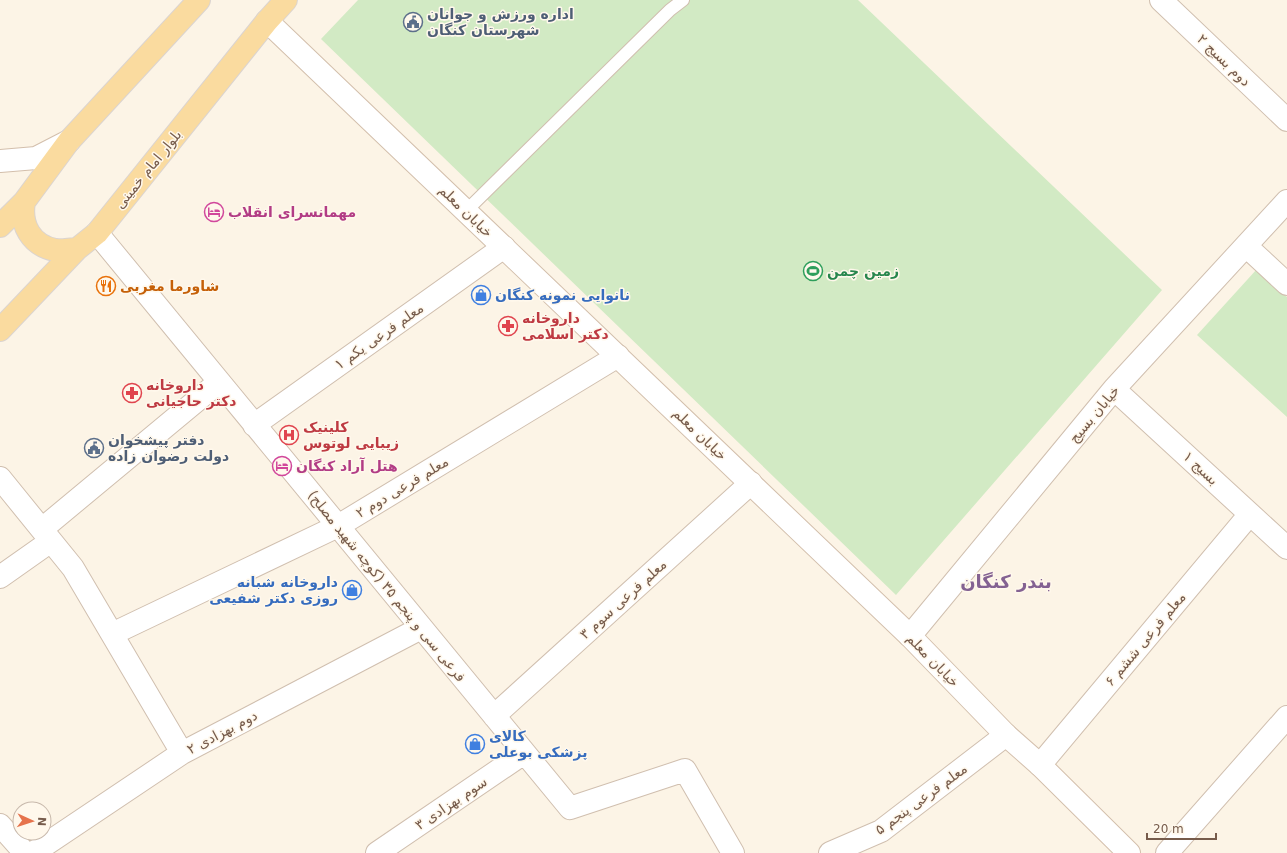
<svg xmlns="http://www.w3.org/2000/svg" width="1287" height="853" font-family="'DejaVu Sans','Noto Sans Arabic',sans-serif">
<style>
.green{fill:#d2eac4}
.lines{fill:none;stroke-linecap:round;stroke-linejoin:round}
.service-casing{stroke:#d0bfaf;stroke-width:14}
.minor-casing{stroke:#d0bfaf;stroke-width:24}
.secondary-casing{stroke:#d3bfac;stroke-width:24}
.primary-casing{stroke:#dbd4d0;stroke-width:24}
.service{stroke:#fff;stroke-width:12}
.minor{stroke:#fff;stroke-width:22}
.secondary{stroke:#fff;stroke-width:22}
.primary{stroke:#fadb9f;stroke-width:22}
.labels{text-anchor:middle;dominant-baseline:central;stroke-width:3;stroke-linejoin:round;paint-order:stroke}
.service-label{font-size:14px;font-weight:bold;fill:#4e5e75;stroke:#fff8ec;text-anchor:start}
.street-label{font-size:14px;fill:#765b4b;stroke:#fff8ec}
.hotel-label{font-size:14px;font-weight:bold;fill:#b23c85;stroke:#fff8ec;text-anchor:start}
.leisure-label{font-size:14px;font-weight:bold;fill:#27864d;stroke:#fff8ec;text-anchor:start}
.food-label{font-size:14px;font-weight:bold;fill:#c56008;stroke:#fff8ec;text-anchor:start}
.shop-label{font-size:14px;font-weight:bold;fill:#366cbe;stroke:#fff8ec;text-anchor:start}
.health-label{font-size:14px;font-weight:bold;fill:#be3a42;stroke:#fff8ec;text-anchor:start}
.district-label{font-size:18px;font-weight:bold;fill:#846292;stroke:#fff8ec}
</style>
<rect width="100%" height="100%" fill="#fcf4e6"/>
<path class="green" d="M 358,0 L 858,0 L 1162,290 L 896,595 L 321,39 Z
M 1257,269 L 1287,297 L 1287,417 L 1197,335 Z"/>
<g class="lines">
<defs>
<path id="service" d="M 466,211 L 670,10 L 683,0"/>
<path id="minor" d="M 1161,0 L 1287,120
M 97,233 L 570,808 L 685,770 L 733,853
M 1246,246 L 1287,284
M 1114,389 L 1287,548
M 254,425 L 504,247
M 0,478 L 73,568 L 182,753
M 42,529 L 219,382
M 0,577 L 51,541
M 112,634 L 338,526 L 618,356
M 910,636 L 1114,389 L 1287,201
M 494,716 L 751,483
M 1040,765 L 1250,514
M 0,825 L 25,853
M 33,853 L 182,753 L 421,628
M 377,853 L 524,753
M 830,853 L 881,831 L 1006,735
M 1167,853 L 1287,717"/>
<path id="secondary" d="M 267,21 L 910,636 L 1006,735 L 1040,765 L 1129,853
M 0,161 L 36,158 L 69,141"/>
<path id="primary" d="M 24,202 C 20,225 31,245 55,250 C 62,251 70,249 77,249
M 0,226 L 24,202 L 69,141 L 199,0
M 0,330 L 77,249 L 97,233 L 267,21 L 286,0"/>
</defs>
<use href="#service" class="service-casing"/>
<use href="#minor" class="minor-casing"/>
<use href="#secondary" class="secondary-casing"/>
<use href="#primary" class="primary-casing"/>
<use href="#service" class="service"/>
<use href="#minor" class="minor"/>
<use href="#secondary" class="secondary"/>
<use href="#primary" class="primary"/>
</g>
<defs>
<symbol id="civic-ring" viewBox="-11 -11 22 22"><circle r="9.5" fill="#fff8ec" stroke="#5c6f8a" stroke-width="1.5"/><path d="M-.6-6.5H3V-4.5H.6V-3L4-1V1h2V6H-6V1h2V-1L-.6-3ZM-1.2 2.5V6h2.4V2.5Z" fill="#5c6f8a"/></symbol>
<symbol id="hotel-ring" viewBox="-11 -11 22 22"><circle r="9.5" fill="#fff8ec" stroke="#d1479c" stroke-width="1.5"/><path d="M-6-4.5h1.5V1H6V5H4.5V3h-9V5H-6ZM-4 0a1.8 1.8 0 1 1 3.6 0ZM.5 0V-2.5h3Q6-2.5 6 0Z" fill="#d1479c"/></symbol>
<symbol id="stadium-ring" viewBox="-11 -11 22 22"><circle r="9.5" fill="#fff8ec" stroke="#2e9e5b" stroke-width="1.5"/><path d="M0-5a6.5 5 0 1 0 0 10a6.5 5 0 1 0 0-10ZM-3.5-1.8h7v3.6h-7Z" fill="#2e9e5b"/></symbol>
<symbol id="restaurant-ring" viewBox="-11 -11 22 22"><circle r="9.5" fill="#fff8ec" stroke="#e8710a" stroke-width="1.5"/><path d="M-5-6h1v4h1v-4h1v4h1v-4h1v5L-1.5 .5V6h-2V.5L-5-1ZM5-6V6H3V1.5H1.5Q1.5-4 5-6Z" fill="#e8710a"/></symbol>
<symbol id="shop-ring" viewBox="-11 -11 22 22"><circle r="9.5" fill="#fff8ec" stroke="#3f7fe0" stroke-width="1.5"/><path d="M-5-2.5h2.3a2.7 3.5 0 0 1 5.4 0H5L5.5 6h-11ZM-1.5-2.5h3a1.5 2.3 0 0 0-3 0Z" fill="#3f7fe0"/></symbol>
<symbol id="pharmacy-ring" viewBox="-11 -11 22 22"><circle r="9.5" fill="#fff8ec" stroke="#e0444e" stroke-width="1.5"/><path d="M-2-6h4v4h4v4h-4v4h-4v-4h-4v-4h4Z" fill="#e0444e"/></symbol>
<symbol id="hospital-ring" viewBox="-11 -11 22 22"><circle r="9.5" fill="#fff8ec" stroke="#e0444e" stroke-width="1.5"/><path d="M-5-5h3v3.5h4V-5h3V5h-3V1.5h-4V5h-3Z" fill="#e0444e"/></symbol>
</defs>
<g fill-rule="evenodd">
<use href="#civic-ring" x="402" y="11" width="22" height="22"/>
<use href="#hotel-ring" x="203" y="201" width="22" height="22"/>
<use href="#stadium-ring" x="802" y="260" width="22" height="22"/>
<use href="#restaurant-ring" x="95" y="275" width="22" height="22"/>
<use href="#shop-ring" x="470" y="284" width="22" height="22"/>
<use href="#pharmacy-ring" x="497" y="315" width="22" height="22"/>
<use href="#pharmacy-ring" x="121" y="382" width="22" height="22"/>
<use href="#hospital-ring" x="278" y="424" width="22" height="22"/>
<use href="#civic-ring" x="83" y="437" width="22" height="22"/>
<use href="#hotel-ring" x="271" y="455" width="22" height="22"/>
<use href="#shop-ring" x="341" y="579" width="22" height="22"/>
<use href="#shop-ring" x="464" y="733" width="22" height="22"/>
</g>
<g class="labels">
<g class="service-label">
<text x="427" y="14">اداره ورزش و جوانان<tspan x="427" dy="16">شهرستان کنگان</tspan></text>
<text x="108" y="440">دفتر پیشخوان<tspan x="108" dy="16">دولت رضوان زاده</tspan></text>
</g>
<g class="street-label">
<text transform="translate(1224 60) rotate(44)">دوم بسیج ۲</text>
<text transform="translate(148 169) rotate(-51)">بلوار امام خمینی</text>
<text transform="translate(466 211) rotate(44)">خیابان معلم</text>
<text transform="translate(379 336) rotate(-35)">معلم فرعی یکم ۱</text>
<text transform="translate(1094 414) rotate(-50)">خیابان بسیج</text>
<text transform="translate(700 434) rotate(44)">خیابان معلم</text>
<text transform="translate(1201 468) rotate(43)">بسیج ۱</text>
<text transform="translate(402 487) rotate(-31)">معلم فرعی دوم ۲</text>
<text transform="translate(387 586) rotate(51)">فرعی سی و پنجم ۳۵ (کوچه شهید مصلح)</text>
<text transform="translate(623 599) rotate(-42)">معلم فرعی سوم ۳</text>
<text transform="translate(1145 639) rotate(-50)">معلم فرعی ششم ۶</text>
<text transform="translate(933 660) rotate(46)">خیابان معلم</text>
<text transform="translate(222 732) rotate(-28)">دوم بهزادی ۲</text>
<text transform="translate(921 799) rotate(-36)">معلم فرعی پنجم ۵</text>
<text transform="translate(451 803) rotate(-34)">سوم بهزادی ۳</text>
</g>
<g class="hotel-label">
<text x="228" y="212">مهمانسرای انقلاب</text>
<text x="296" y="466">هتل آراد کنگان</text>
</g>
<g class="leisure-label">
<text x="827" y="271">زمین چمن</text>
</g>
<g class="food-label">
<text x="120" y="286">شاورما مغربی</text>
</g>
<g class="shop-label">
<text x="495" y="295">نانوایی نمونه کنگان</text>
<text x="338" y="582" text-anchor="end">داروخانه شبانه<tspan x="338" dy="16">روزی دکتر شفیعی</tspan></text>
<text x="489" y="736">کالای<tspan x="489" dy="16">پزشکی بوعلی</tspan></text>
</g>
<g class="health-label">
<text x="522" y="318">داروخانه<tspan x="522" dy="16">دکتر اسلامی</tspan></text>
<text x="146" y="385">داروخانه<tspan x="146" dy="16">دکتر حاجیانی</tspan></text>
<text x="303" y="427">کلینیک<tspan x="303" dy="16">زیبایی لوتوس</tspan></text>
</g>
<g class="district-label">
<text x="1006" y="581">بندر کنگان</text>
</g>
</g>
<g transform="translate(32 821) rotate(93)"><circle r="19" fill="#fff8ec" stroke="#c8b9ac"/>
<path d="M0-3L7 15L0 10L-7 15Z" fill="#e6734c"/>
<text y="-6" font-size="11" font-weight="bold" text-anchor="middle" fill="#765b4b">N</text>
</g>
<path d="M1147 833v6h69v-6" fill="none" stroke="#765b4b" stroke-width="2"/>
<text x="1153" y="833" font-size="12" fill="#765b4b" stroke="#fff8ec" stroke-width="3" paint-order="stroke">20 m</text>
</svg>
